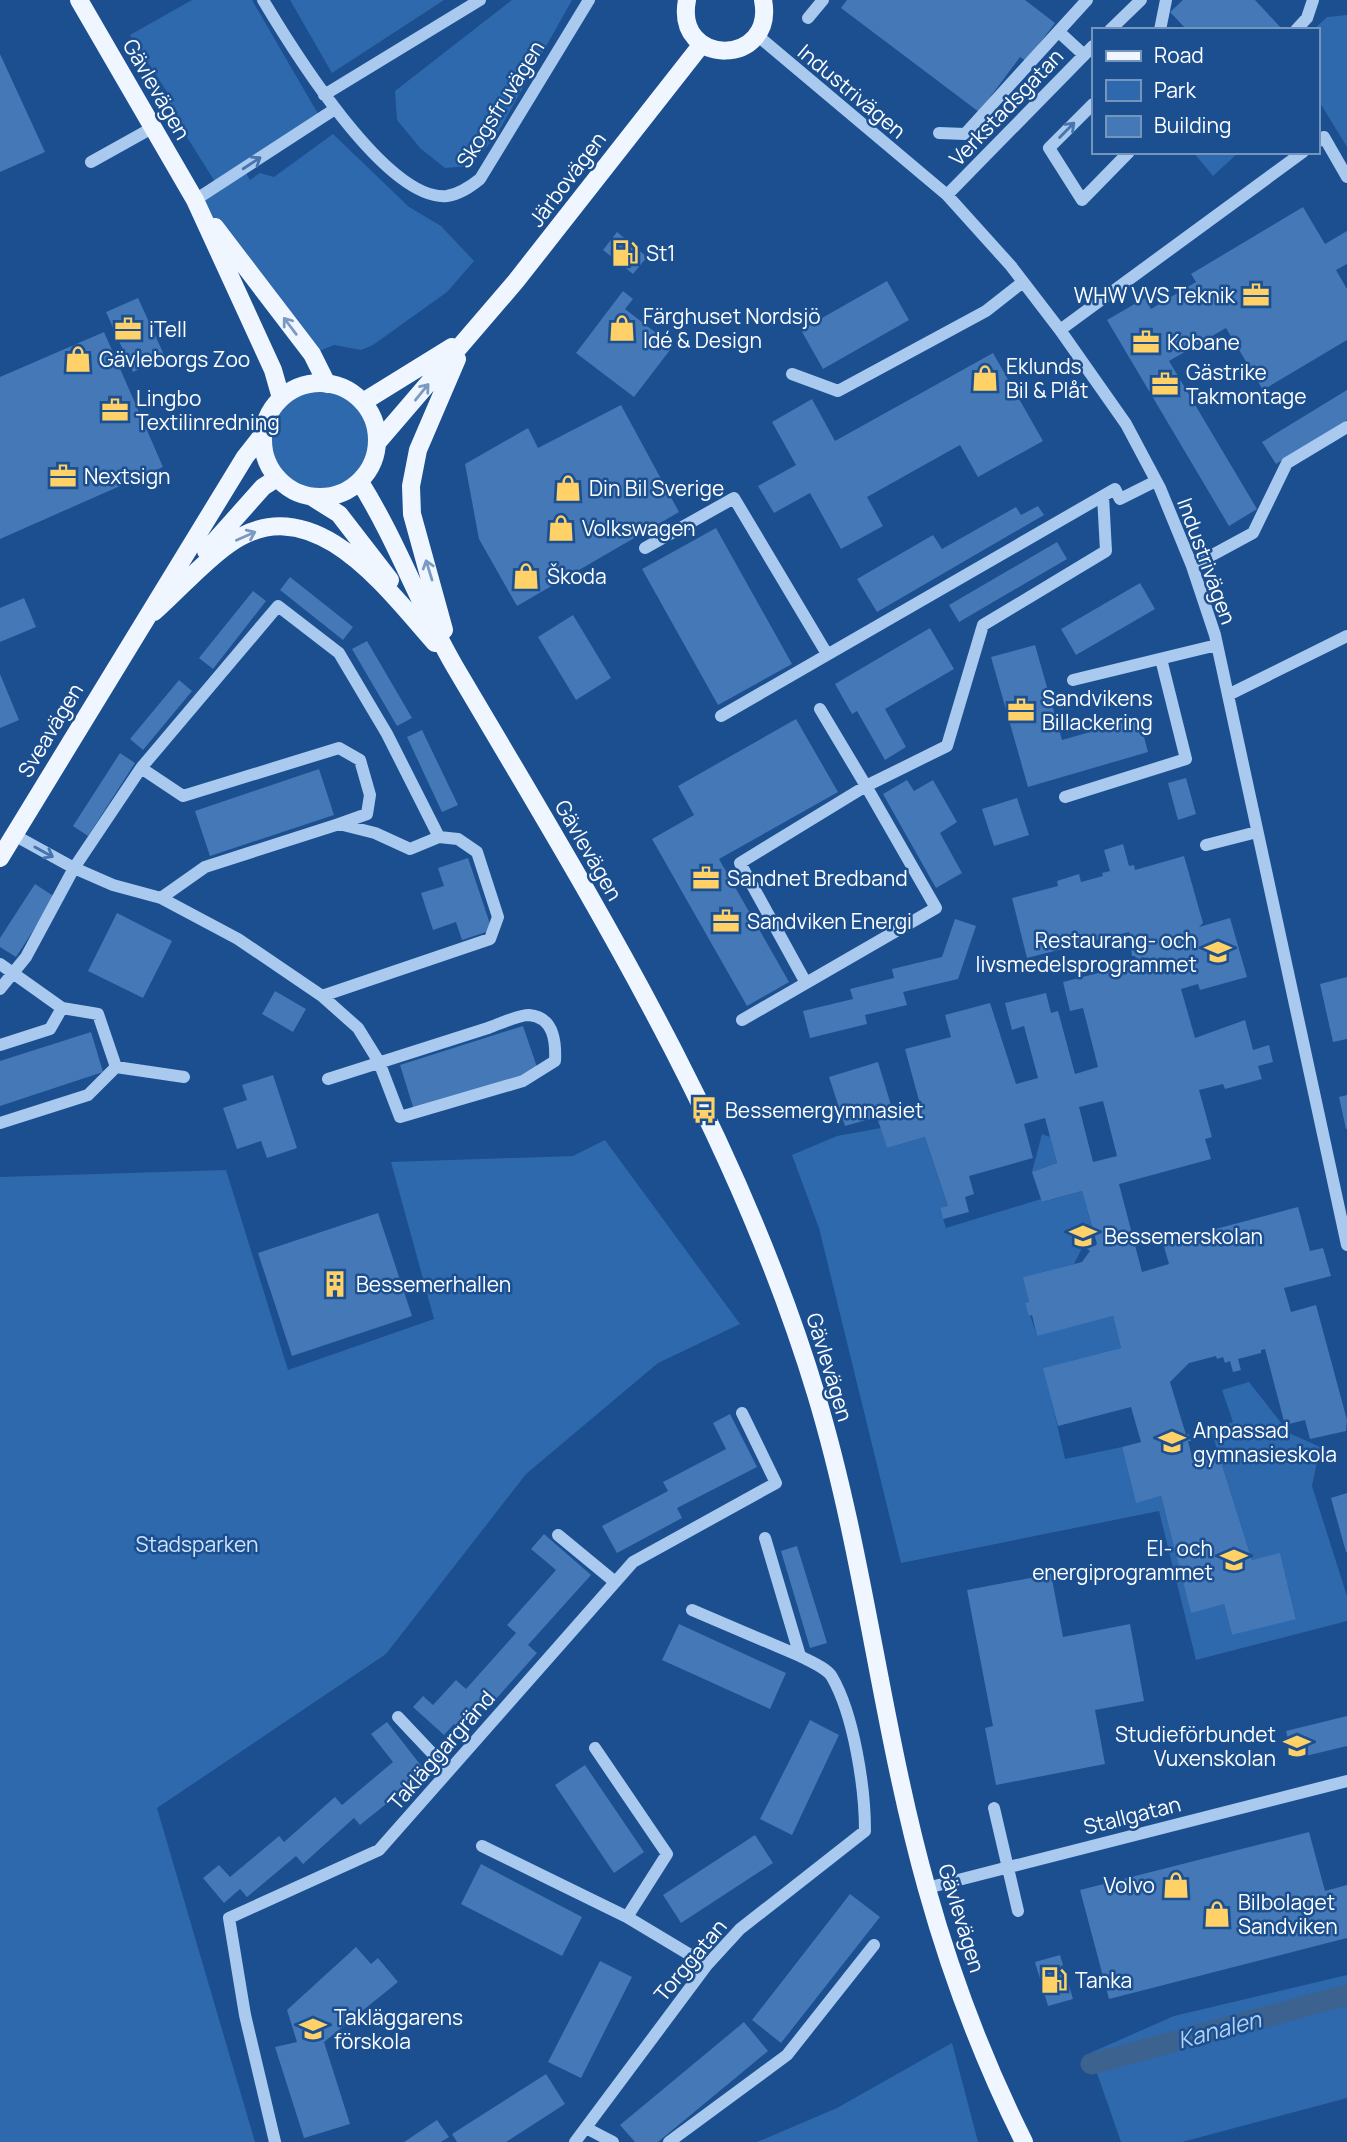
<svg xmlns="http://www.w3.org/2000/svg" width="1347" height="2142" font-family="Manrope,sans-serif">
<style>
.green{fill:#2e69ad}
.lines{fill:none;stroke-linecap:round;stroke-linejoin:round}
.canal{stroke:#3c6290;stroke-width:21}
.building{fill:#4478b7;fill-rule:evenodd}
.minor{stroke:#a9c9ee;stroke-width:12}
.major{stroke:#f0f6ff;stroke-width:18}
.oneway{stroke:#4674ac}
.oneway2{stroke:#7b9ac1}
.labels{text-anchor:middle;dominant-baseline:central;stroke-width:5;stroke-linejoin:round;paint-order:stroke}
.street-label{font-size:21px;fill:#fff;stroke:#1b4f8f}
.poi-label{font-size:21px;fill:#fff;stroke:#1b4f8f;text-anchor:start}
.park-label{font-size:21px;fill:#cfe3fa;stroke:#1b4f8f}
.water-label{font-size:23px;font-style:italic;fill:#b5d3f5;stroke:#1b4f8f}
</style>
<rect width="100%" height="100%" fill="#1b4f8f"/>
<path class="green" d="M 192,0 L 252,0 L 321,119 L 244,169 L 250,180 L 260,173 L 274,177 L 333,134 L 409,207 L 441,226 L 474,261 L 447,292 L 373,345 L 361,350 L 334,345 L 312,354 L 195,200 L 217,185 L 163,99 L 169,95 L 130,35 Z
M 290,0 L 444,0 L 332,73 Z
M 512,0 L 572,0 L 496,136 L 470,166 L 445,168 L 421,149 L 397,120 L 395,91 Z
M 1347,15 L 1347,147 L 1317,98 L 1317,30 L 1313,30 L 1327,17 Z
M 1193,152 L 1239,152 L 1213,176 Z
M263 440a57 57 0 1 1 114 0a57 57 0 1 1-114 0Z
M 881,1128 L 887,1148 L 925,1137 L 948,1206 L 940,1209 L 946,1228 L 1041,1199 L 1043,1202 L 1082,1191 L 1094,1234 L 1083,1246 L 1074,1264 L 1024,1277 L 1029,1302 L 1026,1304 L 1037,1335 L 1113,1316 L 1121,1348 L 1044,1368 L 1065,1459 L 1122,1447 L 1136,1502 L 1161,1496 L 1191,1612 L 1224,1604 L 1232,1635 L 1296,1618 L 1280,1554 L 1252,1560 L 1211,1430 L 1233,1422 L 1222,1390 L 1249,1382 L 1289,1433 L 1320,1447 L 1312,1486 L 1347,1596 L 1347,1621 L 1196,1660 L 1159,1511 L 901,1563 L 819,1228 L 792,1155 L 837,1136 Z
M 1042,1134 L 1050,1137 L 1057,1163 L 1032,1172 Z
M 605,1140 L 740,1324 L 658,1363 L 526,1474 L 386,1654 L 157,1808 L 255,2142 L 0,2142 L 0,1177 L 226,1170 L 288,1370 L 434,1319 L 391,1162 L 573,1156 Z
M 1347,1975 L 1347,2098 L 1182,2142 L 1121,2142 L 1090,2053 L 1174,2016 Z
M 952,2043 L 978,2142 L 757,2142 L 837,2108 Z"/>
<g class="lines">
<path class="canal" d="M 1091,2064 L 1347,1995"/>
</g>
<path class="building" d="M 847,0 L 1025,0 L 1055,23 L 1026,61 L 1020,57 L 979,112 L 841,8 Z
M 1183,0 L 1255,0 L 1283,30 L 1187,30 L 1170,12 Z
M 0,54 L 45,152 L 0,172 Z
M 1303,207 L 1325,244 L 1347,231 L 1347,264 L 1336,270 L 1347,289 L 1347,340 L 1263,390 L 1226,328 L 1169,361 L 1257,509 L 1229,526 L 1107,320 L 1145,298 L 1151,309 L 1196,282 L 1191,274 Z
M 617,232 L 647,257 L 633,274 L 603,250 Z
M 887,281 L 909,320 L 823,369 L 801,330 Z
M 623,291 L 633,299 L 625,309 L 673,346 L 634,397 L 576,353 Z
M 138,298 L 165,357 L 133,372 L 106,312 Z
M 104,332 L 163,467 L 0,539 L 0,377 Z
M 993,353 L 1043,441 L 978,477 L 960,445 L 867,497 L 883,526 L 841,549 L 810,493 L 774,513 L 758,486 L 796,465 L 772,422 L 812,399 L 835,441 Z
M 1347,390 L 1347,420 L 1276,464 L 1262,442 Z
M 621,405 L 679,512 L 517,606 L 479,539 L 465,464 L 528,428 L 538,448 Z
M 1038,506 L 1044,515 L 877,612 L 857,579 L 933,535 L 942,549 L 1016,507 L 1021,515 Z
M 716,528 L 792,664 L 718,705 L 642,569 Z
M 1057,542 L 1067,559 L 959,622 L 949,605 Z
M 290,577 L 353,627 L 343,640 L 280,590 Z
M 1140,583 L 1155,609 L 1076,655 L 1061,629 Z
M 253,591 L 266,601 L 213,669 L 199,658 Z
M 24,598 L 36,627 L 0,642 L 0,608 Z
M 573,615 L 611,678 L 576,700 L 538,637 Z
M 930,628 L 954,669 L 885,709 L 906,747 L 885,760 L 857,711 L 852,714 L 835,684 Z
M 367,641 L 412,718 L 397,726 L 352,649 Z
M 1035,645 L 1062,740 L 1139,718 L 1148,752 L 1028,787 L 991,657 Z
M 0,674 L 19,720 L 0,728 Z
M 179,680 L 192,691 L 143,750 L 130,739 Z
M 796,719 L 838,792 L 719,859 L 789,982 L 747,1006 L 652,839 L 694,815 L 678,786 Z
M 422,730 L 458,805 L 442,812 L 407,737 Z
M 120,753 L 135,763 L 88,836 L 73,826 Z
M 319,769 L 334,815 L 210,856 L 195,811 Z
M 1186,778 L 1196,814 L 1178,820 L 1168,783 Z
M 907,780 L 914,791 L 933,780 L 957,822 L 940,833 L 962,873 L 936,888 L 883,794 Z
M 1017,798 L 1029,835 L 994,846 L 982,809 Z
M 1123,844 L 1129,866 L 1134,865 L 1135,870 L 1184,856 L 1203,923 L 1199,927 L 1230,918 L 1247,977 L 1200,990 L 1198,984 L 1181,989 L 1195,1038 L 1245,1020 L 1253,1050 L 1269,1045 L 1273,1062 L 1258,1066 L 1262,1079 L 1225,1089 L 1223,1084 L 1199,1090 L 1212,1137 L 1205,1139 L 1211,1159 L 1119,1184 L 1142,1272 L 1169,1264 L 1163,1243 L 1298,1207 L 1310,1251 L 1323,1248 L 1331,1276 L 1284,1288 L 1291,1312 L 1316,1305 L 1347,1420 L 1346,1431 L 1310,1439 L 1305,1420 L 1285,1425 L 1265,1349 L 1261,1350 L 1261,1353 L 1238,1359 L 1241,1370 L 1233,1372 L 1230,1361 L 1225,1363 L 1223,1357 L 1217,1359 L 1216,1356 L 1189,1363 L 1170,1382 L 1186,1435 L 1189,1434 L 1191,1441 L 1188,1441 L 1192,1457 L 1217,1449 L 1252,1560 L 1280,1553 L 1296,1619 L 1232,1635 L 1224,1604 L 1191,1613 L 1161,1496 L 1136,1503 L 1122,1447 L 1141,1442 L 1131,1407 L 1058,1426 L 1043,1368 L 1121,1348 L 1113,1316 L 1037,1336 L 1032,1315 L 1029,1316 L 1025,1303 L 1029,1302 L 1023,1277 L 1082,1262 L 1090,1251 L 1083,1246 L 1087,1240 L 1095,1246 L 1097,1244 L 1082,1191 L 1042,1202 L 1032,1172 L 1057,1163 L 1045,1118 L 1024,1124 L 1033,1158 L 969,1176 L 974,1194 L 965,1197 L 969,1212 L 943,1219 L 940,1208 L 948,1206 L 925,1137 L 887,1148 L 877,1117 L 845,1126 L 829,1077 L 878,1062 L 894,1115 L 921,1108 L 905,1049 L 951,1037 L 945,1015 L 990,1003 L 1016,1084 L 1038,1078 L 1024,1026 L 1012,1030 L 1005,1003 L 1046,993 L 1051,1013 L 1058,1011 L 1075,1074 L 1098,1067 L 1083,1008 L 1070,1011 L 1063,982 L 1137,963 L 1135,956 L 1132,956 L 1129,932 L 1027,958 L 1012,898 L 1058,886 L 1057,881 L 1079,874 L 1081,882 L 1103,876 L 1102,873 L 1110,871 L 1104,850 ZM 1103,1101 L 1117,1156 L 1093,1162 L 1079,1107 Z
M 468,858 L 492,930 L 462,940 L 456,922 L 433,930 L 421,893 L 444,886 L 438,868 Z
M 35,884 L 55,897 L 16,957 L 0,947 L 0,938 Z
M 117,913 L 172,941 L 143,998 L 88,971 Z
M 955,919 L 976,926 L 958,979 L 903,992 L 907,1005 L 865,1015 L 867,1024 L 810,1038 L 803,1011 L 853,999 L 850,989 L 894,978 L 892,969 L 942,957 Z
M 1347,977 L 1347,1039 L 1333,1042 L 1320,984 Z
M 275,991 L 306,1009 L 293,1032 L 262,1014 Z
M 523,1026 L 538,1070 L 414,1110 L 400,1065 Z
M 91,1032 L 103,1072 L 0,1106 L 0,1061 Z
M 273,1075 L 297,1148 L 267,1158 L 261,1141 L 237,1149 L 223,1108 L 247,1100 L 242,1085 Z
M 1347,1095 L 1347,1129 L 1346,1129 L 1339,1097 Z
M 378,1213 L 412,1316 L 292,1356 L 258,1253 Z
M 730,1414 L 757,1467 L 677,1508 L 682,1518 L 617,1553 L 602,1526 L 668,1491 L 663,1482 L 726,1449 L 713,1423 Z
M 1347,1493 L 1347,1552 L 1346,1552 L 1331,1498 Z
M 544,1534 L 591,1575 L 528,1645 L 537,1653 L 487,1709 L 482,1704 L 459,1729 L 454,1724 L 444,1735 L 413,1707 L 423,1696 L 433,1705 L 456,1680 L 466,1689 L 516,1633 L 507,1625 L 556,1570 L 531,1549 Z
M 797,1546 L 827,1643 L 810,1648 L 781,1551 Z
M 1051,1574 L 1063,1637 L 1130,1624 L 1144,1701 L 1095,1710 L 1105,1764 L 996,1785 L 985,1728 L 993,1726 L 967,1590 Z
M 679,1624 L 786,1673 L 770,1709 L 662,1660 Z
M 1347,1716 L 1347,1746 L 1293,1759 L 1286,1731 Z
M 810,1720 L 839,1735 L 792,1835 L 760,1819 Z
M 387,1722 L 426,1772 L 360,1825 L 354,1818 L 303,1864 L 296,1856 L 247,1897 L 240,1889 L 224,1903 L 203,1878 L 219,1865 L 230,1877 L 279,1836 L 284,1842 L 335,1797 L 342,1805 L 393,1762 L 371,1734 Z
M 585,1765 L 644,1852 L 614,1873 L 555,1785 Z
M 1309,1832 L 1325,1891 L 1347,1885 L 1347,1938 L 1109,1999 L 1080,1890 Z
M 755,1835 L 773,1863 L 681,1923 L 663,1895 Z
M 481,1864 L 582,1917 L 562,1956 L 461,1904 Z
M 850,1894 L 880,1917 L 781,2043 L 752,2020 Z
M 356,1947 L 371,1964 L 378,1958 L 398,1982 L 324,2042 L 350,2124 L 304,2138 L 275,2047 L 297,2042 L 287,2010 Z
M 1060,1955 L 1073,1999 L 1048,2006 L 1035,1962 Z
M 600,1961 L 632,1977 L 581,2078 L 548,2062 Z
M 744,2022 L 768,2051 L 658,2142 L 635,2142 L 620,2125 Z
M 546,2074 L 565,2104 L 506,2142 L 457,2142 L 452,2134 Z
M 437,2120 L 449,2137 L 441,2142 L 404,2142 Z"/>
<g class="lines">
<path class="minor" d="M 263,0 C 291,47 386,202 447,196 C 460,194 470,187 480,179 L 589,0
M 808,18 L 823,0
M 1110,30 L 1141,0
M 1160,30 L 1166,0
M 1296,30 L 1307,18 L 1313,0
M 1059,32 L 1084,55
M 758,36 L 947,195 L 1011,266 L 1060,330 L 1126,424 L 1160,488 L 1192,566 L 1215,635 L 1347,1245
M 324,95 L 480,0
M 1093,104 L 1049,148 L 1082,200 L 1129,152
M 939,133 L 965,134 L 1087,0
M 1317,142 L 1324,137 L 1347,177
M 91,162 L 152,128
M 947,195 L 1093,46
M 195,200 L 335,109
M 1060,330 L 1303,152
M 792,374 L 838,391 L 986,311 L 1023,282
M 645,548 L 734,498 L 827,654
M 1192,566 L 1253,533 L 1287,463 L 1347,427
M 1073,680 L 1217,645
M 1228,695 L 1347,636
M 820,709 L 866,786 L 947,746 L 983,625 L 1106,551 L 1103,496
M 721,716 L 1115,489 L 1120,499 L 1156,481
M 141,768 L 183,796 L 339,748 L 360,760 L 370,795 L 367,814 L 339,824
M 1065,797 L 1186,759 L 1161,659
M 14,835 L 74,868 L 113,885 L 161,898 L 238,939 L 322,996 L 358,1028 L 379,1062 L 400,1117 L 523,1081 L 555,1061 C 556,1042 554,1017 529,1015 C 518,1015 499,1024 488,1028 C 435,1045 381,1062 328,1079
M 1206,845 L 1257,832
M 161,898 L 205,867 L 339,824 L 375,833 L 410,849 L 439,837 L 458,839 L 477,852 L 498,917 L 490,939 L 322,996
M 0,964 L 62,1008 L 98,1014 L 116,1067 L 184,1077
M 0,989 L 26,957 L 74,868 L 141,768 L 278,606 L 339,653 L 387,734 L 439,837
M 742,1020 L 936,908 L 866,786 L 740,863 L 806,983
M 0,1045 L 50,1029 L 62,1008
M 0,1123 L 88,1095 L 116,1067
M 558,1535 L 615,1582
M 692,1610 L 800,1656
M 398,1717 L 448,1770
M 595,1748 L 667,1854 L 627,1917
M 994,1808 L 1018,1911
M 482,1846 L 627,1917 L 707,1965
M 927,1888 L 1347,1781
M 586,2128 L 613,2142
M 275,2142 L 245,2015 L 229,1918 L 379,1850 L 633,1562 L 776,1483 L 742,1413
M 575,2142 L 707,1965 L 740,1929 L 865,1831 C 865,1788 854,1715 832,1677 C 827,1668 809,1661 800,1656 L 765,1538
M 669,2142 L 787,2055 L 874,1945"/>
<path class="major" d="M 79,0 L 195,200 L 273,370 L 281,398
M 687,0 C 674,68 776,67 763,0
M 215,227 L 312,354 L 327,384
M263 440a57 57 0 1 1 114 0a57 57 0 1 1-114 0Z
M 363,402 L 452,347
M 377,443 L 516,281 L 702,44
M 360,482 C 397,541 420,607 455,667 C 593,901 737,1132 816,1394 C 865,1556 881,1726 927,1889 C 951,1975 984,2062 1024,2142
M 312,497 L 339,514 L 390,580
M 206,551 L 263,487 L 277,478
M 154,612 C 178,591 203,562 229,544 C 312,485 386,588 435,643
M 444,630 L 412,514 L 411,486 L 418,450 L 457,359
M 0,858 L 245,457 L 264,433"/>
</g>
<defs><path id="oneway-shaft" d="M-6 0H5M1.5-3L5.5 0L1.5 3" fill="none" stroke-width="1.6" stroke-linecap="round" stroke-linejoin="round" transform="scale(1.75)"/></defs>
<g class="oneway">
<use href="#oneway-shaft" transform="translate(1067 130) rotate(-45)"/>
<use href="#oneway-shaft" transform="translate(252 163) rotate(-33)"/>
<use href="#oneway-shaft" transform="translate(44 852) rotate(29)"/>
</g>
<g class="oneway2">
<use href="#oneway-shaft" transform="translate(290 326) rotate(-127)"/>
<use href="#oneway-shaft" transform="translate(422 392) rotate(-51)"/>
<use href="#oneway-shaft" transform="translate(246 536) rotate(-24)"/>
<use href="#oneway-shaft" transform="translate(429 570) rotate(-107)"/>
</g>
<defs>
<symbol id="fuel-bare" viewBox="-9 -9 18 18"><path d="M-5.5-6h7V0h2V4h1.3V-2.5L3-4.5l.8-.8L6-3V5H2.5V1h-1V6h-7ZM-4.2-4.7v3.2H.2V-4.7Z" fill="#ffd166" stroke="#1b4f8f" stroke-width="2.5" paint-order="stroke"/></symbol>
<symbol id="office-bare" viewBox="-9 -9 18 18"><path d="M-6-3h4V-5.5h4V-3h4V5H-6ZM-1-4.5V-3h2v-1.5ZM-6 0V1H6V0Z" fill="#ffd166" stroke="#1b4f8f" stroke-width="2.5" paint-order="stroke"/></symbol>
<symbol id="shop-bare" viewBox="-9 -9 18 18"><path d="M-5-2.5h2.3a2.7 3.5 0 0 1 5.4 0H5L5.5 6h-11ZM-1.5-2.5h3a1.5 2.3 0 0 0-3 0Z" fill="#ffd166" stroke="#1b4f8f" stroke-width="2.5" paint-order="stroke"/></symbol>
<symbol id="school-bare" viewBox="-9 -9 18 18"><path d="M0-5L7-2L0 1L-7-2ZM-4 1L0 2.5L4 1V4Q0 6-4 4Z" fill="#ffd166" stroke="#1b4f8f" stroke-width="2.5" paint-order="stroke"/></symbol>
<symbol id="bus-bare" viewBox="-9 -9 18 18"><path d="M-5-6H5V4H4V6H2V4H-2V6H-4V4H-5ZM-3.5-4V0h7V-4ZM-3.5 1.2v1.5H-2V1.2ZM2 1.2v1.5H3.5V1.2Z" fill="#ffd166" stroke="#1b4f8f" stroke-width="2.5" paint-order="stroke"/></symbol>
<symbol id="building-bare" viewBox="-9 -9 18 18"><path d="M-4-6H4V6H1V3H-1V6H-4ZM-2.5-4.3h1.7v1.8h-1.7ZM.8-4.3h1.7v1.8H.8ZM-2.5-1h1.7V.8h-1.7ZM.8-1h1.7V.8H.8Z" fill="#ffd166" stroke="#1b4f8f" stroke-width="2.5" paint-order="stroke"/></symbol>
</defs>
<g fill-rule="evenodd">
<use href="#fuel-bare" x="606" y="234" width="38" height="38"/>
<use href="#office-bare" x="1237" y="276" width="38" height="38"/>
<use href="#shop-bare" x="603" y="309" width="38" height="38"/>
<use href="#office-bare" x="109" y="310" width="38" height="38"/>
<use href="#office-bare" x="1127" y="323" width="38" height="38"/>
<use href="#shop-bare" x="59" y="340" width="38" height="38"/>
<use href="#shop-bare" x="966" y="359" width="38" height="38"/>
<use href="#office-bare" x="1146" y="365" width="38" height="38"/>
<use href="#office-bare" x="96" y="391" width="38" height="38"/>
<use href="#office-bare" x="44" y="457" width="38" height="38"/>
<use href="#shop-bare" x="549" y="469" width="38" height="38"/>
<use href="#shop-bare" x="542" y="509" width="38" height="38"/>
<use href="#shop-bare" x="507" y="557" width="38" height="38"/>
<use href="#office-bare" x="1002" y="691" width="38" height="38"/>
<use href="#office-bare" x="687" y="859" width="38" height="38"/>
<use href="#office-bare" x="707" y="902" width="38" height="38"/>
<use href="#school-bare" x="1199" y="933" width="38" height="38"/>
<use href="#bus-bare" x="685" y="1091" width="38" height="38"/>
<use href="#school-bare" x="1064" y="1217" width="38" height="38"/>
<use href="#building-bare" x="316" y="1265" width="38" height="38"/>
<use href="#school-bare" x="1153" y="1423" width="38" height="38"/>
<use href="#school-bare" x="1215" y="1541" width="38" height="38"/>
<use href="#school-bare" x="1278" y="1727" width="38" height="38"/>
<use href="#shop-bare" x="1157" y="1866" width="38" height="38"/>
<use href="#shop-bare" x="1198" y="1895" width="38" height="38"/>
<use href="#fuel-bare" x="1035" y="1961" width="38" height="38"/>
<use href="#school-bare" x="294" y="2010" width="38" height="38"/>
</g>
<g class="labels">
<g class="street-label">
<text transform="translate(157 89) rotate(60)">Gävlevägen</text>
<text transform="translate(852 91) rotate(40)">Industrivägen</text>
<text transform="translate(500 104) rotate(-58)">Skogsfruvägen</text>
<text transform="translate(1006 107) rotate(-46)">Verkstadsgatan</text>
<text transform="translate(567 179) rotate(-53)">Järbovägen</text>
<text transform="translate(1207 561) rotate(70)">Industrivägen</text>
<text transform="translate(50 730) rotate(-59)">Sveavägen</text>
<text transform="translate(589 850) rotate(60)">Gävlevägen</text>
<text transform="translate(830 1367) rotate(73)">Gävlevägen</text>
<text transform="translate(441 1750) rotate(-49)">Takläggargränd</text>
<text transform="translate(1132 1815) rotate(-14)">Stallgatan</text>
<text transform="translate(962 1918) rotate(73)">Gävlevägen</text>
<text transform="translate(690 1960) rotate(-50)">Torggatan</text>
</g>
<g class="poi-label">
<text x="646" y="253">St1</text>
<text x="1235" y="295" text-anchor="end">WHW VVS Teknik</text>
<text x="643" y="316">Färghuset Nordsjö<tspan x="643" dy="24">Idé &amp; Design</tspan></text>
<text x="149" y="329">iTell</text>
<text x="1167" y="342">Kobane</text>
<text x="99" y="359">Gävleborgs Zoo</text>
<text x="1006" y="366">Eklunds<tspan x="1006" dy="24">Bil &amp; Plåt</tspan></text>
<text x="1186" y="372">Gästrike<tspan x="1186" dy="24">Takmontage</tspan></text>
<text x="136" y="398">Lingbo<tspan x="136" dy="24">Textilinredning</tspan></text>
<text x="84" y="476">Nextsign</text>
<text x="589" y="488">Din Bil Sverige</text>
<text x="582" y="528">Volkswagen</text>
<text x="547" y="576">Škoda</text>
<text x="1042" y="698">Sandvikens<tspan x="1042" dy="24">Billackering</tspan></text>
<text x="727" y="878">Sandnet Bredband</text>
<text x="747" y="921">Sandviken Energi</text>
<text x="1197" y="940" text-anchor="end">Restaurang- och<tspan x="1197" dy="24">livsmedelsprogrammet</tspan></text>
<text x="725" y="1110">Bessemergymnasiet</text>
<text x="1104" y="1236">Bessemerskolan</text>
<text x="356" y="1284">Bessemerhallen</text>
<text x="1193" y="1430">Anpassad<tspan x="1193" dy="24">gymnasieskola</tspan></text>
<text x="1213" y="1548" text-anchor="end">El- och<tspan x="1213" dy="24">energiprogrammet</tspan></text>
<text x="1276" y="1734" text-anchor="end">Studieförbundet<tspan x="1276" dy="24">Vuxenskolan</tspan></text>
<text x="1155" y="1885" text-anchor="end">Volvo</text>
<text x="1238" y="1902">Bilbolaget<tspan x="1238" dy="24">Sandviken</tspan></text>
<text x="1075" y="1980">Tanka</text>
<text x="334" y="2017">Takläggarens<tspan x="334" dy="24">förskola</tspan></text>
</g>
<g class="park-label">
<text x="197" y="1544">Stadsparken</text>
</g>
<g class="water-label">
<text transform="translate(1219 2029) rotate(-15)">Kanalen</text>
</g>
</g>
<rect x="1092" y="28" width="228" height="126" fill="#1b4f8f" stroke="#7695bc" stroke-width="2"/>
<rect x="1106" y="51" width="35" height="10" fill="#f0f6ff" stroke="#7695bc" stroke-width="2"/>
<text x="1154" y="63" font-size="21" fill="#ffffff">Road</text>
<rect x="1106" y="80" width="35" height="21" fill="#2e69ad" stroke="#7695bc" stroke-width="2"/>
<text x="1154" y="98" font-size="21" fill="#ffffff">Park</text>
<rect x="1106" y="116" width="35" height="21" fill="#4478b7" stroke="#7695bc" stroke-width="2"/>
<text x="1154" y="133" font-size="21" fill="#ffffff">Building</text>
</svg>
